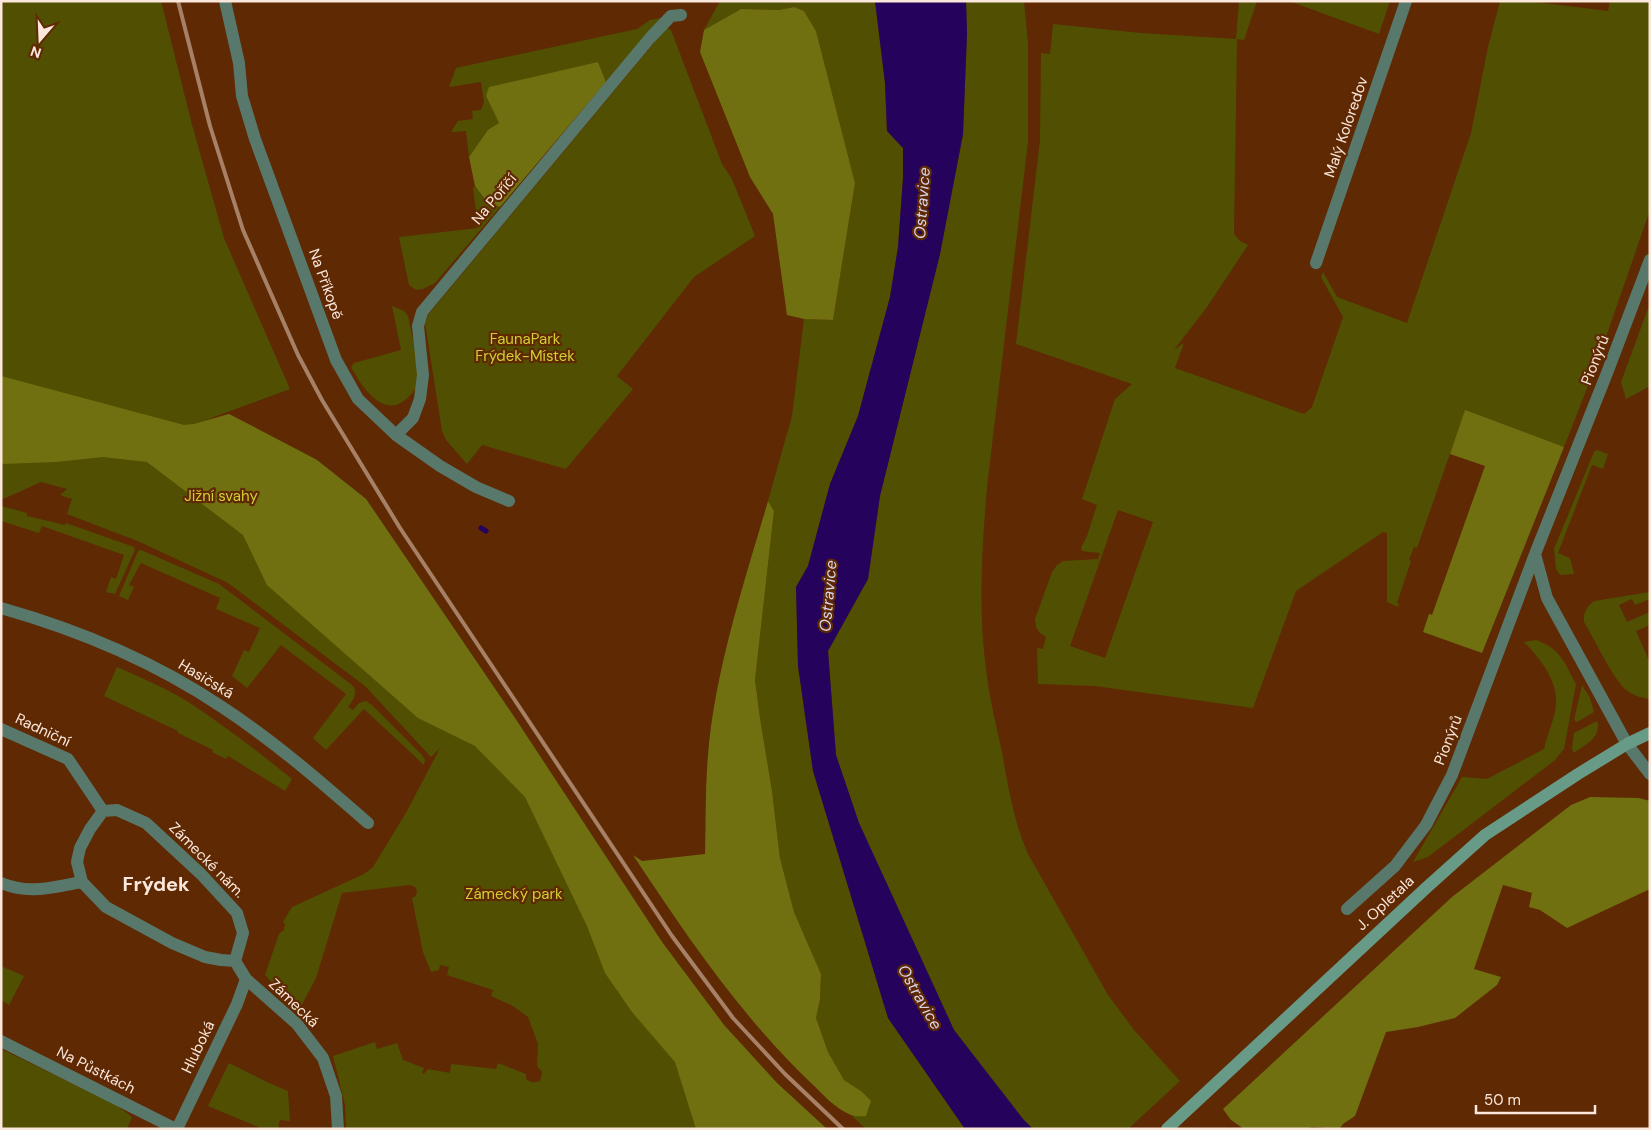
<svg xmlns="http://www.w3.org/2000/svg" width="1651" height="1130" font-family="'DM Sans',sans-serif">
<style>
.green{fill:#515002;fill-rule:evenodd}
.forest{fill:#707011}
.water{fill:#25035c}
.lines{fill:none;stroke-linecap:round;stroke-linejoin:round}
.stream{stroke:#25035c;stroke-width:5}
.minor{stroke:#58786c;stroke-width:12}
.secondary{stroke:#679a87;stroke-width:12}
.rail{stroke:#a68167;stroke-width:4}
.labels{text-anchor:middle;dominant-baseline:central;stroke-width:4.5;stroke-linejoin:round;paint-order:stroke}
.street-label{font-size:15px;fill:#fbe7dc;stroke:#5e2903}
.park-label{font-size:15px;fill:#d0d034;stroke:#5e2903}
.water-label{font-size:16px;font-style:italic;fill:#d8d6ef;stroke:#5e2903}
.district-label{font-size:20px;font-weight:bold;fill:#fbe7dc;stroke:#5e2903}
</style>
<rect width="100%" height="100%" fill="#5e2903"/>
<path class="green" d="M 1,1 L 161,1 L 191,121 L 224,238 L 290,389 L 203,421 L 229,414 L 317,460 L 366,499 L 515,718 L 662,942 L 724,1025 L 777,1083 L 827,1129 L 346,1129 L 345,1105 L 333,1056 L 375,1042 L 377,1049 L 397,1043 L 403,1060 L 424,1068 L 422,1073 L 424,1074 L 428,1069 L 450,1073 L 451,1064 L 496,1069 L 498,1063 L 526,1074 L 526,1079 C 531,1083 534,1083 540,1081 L 542,1072 L 537,1066 L 538,1044 L 528,1017 L 513,1006 L 491,996 L 493,990 L 447,975 L 449,967 L 440,965 L 439,970 L 431,972 L 423,952 L 412,898 L 416,896 L 417,890 L 415,887 L 410,885 L 342,893 L 316,978 L 298,1012 L 265,975 L 279,934 L 284,930 L 285,924 L 283,922 L 292,907 L 364,874 L 373,867 L 407,811 L 440,748 L 431,757 L 365,686 L 228,583 L 140,542 L 67,514 L 72,499 L 60,495 L 67,489 L 41,482 L 1,500 Z
M 720,1 L 875,1 L 885,83 L 887,131 L 903,148 L 903,178 L 898,247 L 890,297 L 858,416 L 830,484 L 808,566 L 796,587 L 798,666 L 813,771 L 888,1018 L 965,1129 L 866,1129 L 852,1116 L 865,1116 L 861,1091 L 844,1080 L 828,1052 L 816,1018 L 820,999 L 821,974 L 794,912 L 780,858 L 772,791 L 760,718 L 755,680 L 774,511 L 768,501 L 792,416 L 804,319 L 833,320 L 855,183 L 816,31 L 804,11 L 794,7 L 779,10 L 741,9 L 704,30 Z
M 966,1 L 1024,1 L 1028,44 L 1028,142 L 987,487 C 982,548 978,609 986,669 C 989,697 996,724 1002,752 C 1008,787 1014,822 1028,854 L 1108,995 L 1134,1030 L 1180,1081 L 1128,1129 L 1033,1129 L 1023,1119 L 954,1030 L 859,823 L 836,755 L 828,651 L 868,579 L 880,496 L 940,254 L 963,134 L 967,33 Z
M 1239,1 L 1257,1 L 1244,40 L 1237,39 L 1234,234 L 1240,241 L 1248,245 L 1207,307 L 1174,350 L 1184,343 L 1175,368 L 1304,414 L 1312,407 L 1343,317 L 1321,277 L 1323,272 L 1337,297 L 1407,323 L 1471,133 L 1488,47 L 1500,1 L 1527,1 L 1608,11 L 1610,1 L 1650,2 L 1650,210 L 1597,363 L 1564,447 L 1465,411 L 1417,548 L 1414,547 L 1409,560 L 1411,561 L 1397,603 L 1399,604 L 1398,607 L 1387,602 L 1387,533 L 1383,532 L 1296,591 L 1253,708 L 1095,686 L 1038,684 L 1037,648 L 1043,649 L 1046,637 L 1040,633 L 1036,627 L 1035,619 L 1052,572 L 1057,565 L 1063,561 L 1098,559 L 1100,553 L 1082,551 L 1081,548 L 1087,536 L 1097,505 L 1082,499 L 1115,399 L 1132,384 L 1016,344 L 1040,140 L 1041,53 L 1050,54 L 1053,24 L 1141,33 L 1236,39 ZM 1118,510 L 1153,522 L 1105,658 L 1070,646 Z
M 1289,1 L 1390,1 L 1379,34 Z
M 661,18 L 606,82 L 598,62 L 486,96 L 499,123 L 488,131 L 469,157 L 466,131 L 451,132 L 458,121 L 473,119 L 472,111 L 481,110 L 484,102 L 481,82 L 449,87 L 456,68 L 637,29 L 650,20 Z
M 668,28 L 671,30 L 722,164 L 732,179 L 755,236 L 694,277 L 617,376 L 633,389 L 566,469 L 482,445 L 467,464 L 446,440 L 442,431 L 425,323 L 428,315 L 664,31 Z
M 475,186 L 487,202 L 500,207 L 435,283 L 423,289 L 416,290 L 409,285 L 399,237 L 478,228 L 473,188 Z
M 1650,303 L 1650,386 L 1626,399 L 1621,382 Z
M 392,306 L 404,311 L 408,316 C 411,333 422,369 417,385 C 415,391 410,396 405,400 C 382,419 360,384 351,367 L 354,363 L 401,350 Z
M 1597,450 L 1608,454 L 1603,469 L 1592,465 L 1558,553 L 1570,558 L 1574,574 L 1560,575 L 1556,569 L 1554,549 L 1594,452 Z
M 1,506 L 27,513 L 27,516 L 65,525 L 66,523 L 134,547 L 135,550 L 115,594 L 106,592 L 111,577 L 116,579 L 124,555 L 42,526 L 39,533 L 1,521 Z
M 141,550 L 219,584 L 352,685 C 359,693 353,700 348,707 L 353,710 L 359,703 L 366,701 L 372,705 L 422,755 L 425,760 L 424,765 L 364,709 L 326,750 L 313,738 L 346,694 L 281,645 L 247,688 L 232,676 L 244,650 L 249,652 L 260,628 L 216,609 L 220,598 L 141,563 L 129,585 L 134,587 L 128,600 L 119,596 L 138,551 Z
M 1650,592 L 1650,599 L 1635,605 L 1632,599 L 1619,605 L 1627,622 L 1650,612 L 1650,625 L 1636,631 L 1650,663 L 1650,699 C 1641,698 1632,695 1625,689 C 1611,675 1595,640 1584,622 C 1583,613 1587,606 1594,601 Z
M 1536,640 C 1561,649 1564,662 1576,684 L 1564,749 L 1554,761 L 1428,857 L 1413,862 L 1462,777 L 1487,779 L 1544,749 C 1547,735 1556,716 1556,703 C 1558,681 1539,657 1524,642 Z
M 117,667 C 142,678 170,690 193,705 C 227,728 260,753 292,779 L 285,791 L 228,756 L 226,759 L 212,752 L 213,750 L 178,733 L 178,731 L 104,696 Z
M 1582,685 L 1590,698 L 1594,712 L 1577,722 L 1574,720 Z
M 1597,721 C 1602,737 1585,745 1574,753 L 1572,749 L 1574,733 Z
M 1,966 L 24,976 L 9,1005 L 1,1000 Z
M 1,1049 L 115,1104 L 132,1117 L 127,1129 L 1,1129 Z
M 229,1063 L 267,1082 L 288,1091 L 290,1121 L 280,1120 L 278,1129 L 263,1129 L 208,1106 Z"/>
<path class="forest" d="M 794,7 L 804,11 L 816,31 L 855,183 L 833,320 L 804,319 L 787,315 L 773,214 L 750,177 L 700,52 L 704,30 L 741,9 L 779,10 Z
M 598,62 L 606,82 L 500,207 L 487,202 L 475,186 L 469,157 L 488,130 L 499,123 L 486,96 L 489,87 Z
M 1,376 L 184,425 L 194,424 L 229,414 L 317,460 L 366,499 L 515,718 L 662,942 L 724,1025 L 777,1083 L 827,1129 L 696,1129 L 675,1062 L 632,1012 L 605,973 L 587,926 L 525,797 L 475,746 L 418,718 L 267,585 L 243,535 L 147,462 L 103,457 L 56,462 L 1,464 Z
M 1465,410 L 1564,447 L 1482,653 L 1423,632 L 1429,614 L 1432,615 L 1485,466 L 1450,454 Z
M 768,501 L 774,511 L 755,680 L 760,718 L 772,791 L 780,858 L 794,912 L 821,974 L 820,999 L 816,1018 L 828,1052 L 844,1080 L 861,1091 L 871,1101 L 866,1116 C 861,1116 855,1117 851,1115 C 835,1109 822,1093 810,1082 C 740,1015 686,935 633,855 L 642,861 L 705,854 C 706,821 705,788 708,755 C 715,670 744,583 768,501 Z
M 1590,797 L 1639,798 L 1650,801 L 1650,889 L 1567,928 L 1540,910 L 1529,907 L 1532,893 L 1503,885 L 1474,969 L 1501,977 L 1497,985 L 1455,1018 L 1418,1027 L 1386,1032 L 1355,1116 L 1343,1124 L 1339,1129 L 1313,1127 L 1302,1129 L 1244,1129 L 1231,1120 L 1223,1109 L 1452,897 L 1571,805 Z"/>
<path class="water" d="M 875,1 L 966,1 L 967,33 L 963,134 L 940,254 L 880,496 L 868,579 L 828,651 L 836,755 L 859,823 L 954,1030 L 1023,1119 L 1033,1129 L 965,1129 L 888,1018 L 813,771 L 798,666 L 796,587 L 808,566 L 830,484 L 858,416 L 890,297 L 898,247 L 903,178 L 903,148 L 887,131 L 885,83 Z"/>
<g class="lines">
<path class="stream" d="M 481,528 L 486,531"/>
<path class="minor" d="M 225,1 L 239,63 L 242,96 L 255,139 L 336,360 L 358,399 L 396,435 L 440,466 L 476,487 L 509,501
M 1650,260 L 1607,373 L 1535,554 L 1547,598 L 1627,744 L 1650,774
M 1316,263 L 1406,1
M 396,435 L 413,418 L 420,399 L 423,375 L 418,326 L 422,312 L 650,38 L 671,16 L 681,15
M 1,608 C 79,630 155,662 222,707 C 274,741 321,782 368,823
M 1,729 L 68,759 L 103,811
M 117,810 L 146,823 L 201,874 L 237,913 L 243,933 L 235,961 L 221,960 L 205,957 L 172,943 L 106,907 L 82,882 L 77,862 L 80,848 L 90,829 L 103,811 Z
M 1,883 C 30,895 52,887 82,882
M 1347,909 L 1395,866 L 1426,825 L 1452,775 L 1535,554
M 235,961 L 246,979 L 297,1024 L 323,1058 L 336,1096 L 338,1129
M 1,1041 L 176,1129
M 177,1129 L 237,1004 L 246,979"/>
<path class="secondary" d="M 1167,1129 L 1426,888 L 1485,835 L 1578,774 L 1627,744 L 1650,733"/>
<path class="rail" d="M 178,1 L 210,126 L 243,230 L 298,355 L 322,400 L 400,528 L 672,936 L 733,1018 L 785,1074 L 843,1129"/>
</g>
<g class="labels">
<g class="street-label">
<text transform="translate(1346 127) rotate(-71)">Malý Koloredov</text>
<text transform="translate(494 199) rotate(-50)">Na Poříčí</text>
<text transform="translate(326 284) rotate(70)">Na Příkopě</text>
<text transform="translate(1595 360) rotate(-69)">Pionýrů</text>
<text transform="translate(206 679) rotate(31)">Hasičská</text>
<text transform="translate(43 730) rotate(25)">Radniční</text>
<text transform="translate(1448 740) rotate(-69)">Pionýrů</text>
<text transform="translate(207 860) rotate(45)">Zámecké nám.</text>
<text transform="translate(1385 903) rotate(-43)">J. Opletala</text>
<text transform="translate(294 1003) rotate(44)">Zámecká</text>
<text transform="translate(198 1047) rotate(-64)">Hluboká</text>
<text transform="translate(96 1070) rotate(27)">Na Půstkách</text>
</g>
<g class="park-label">
<text x="525" y="339">FaunaPark<tspan x="525" dy="17">Frýdek-Místek</tspan></text>
<text x="221" y="496">Jižní svahy</text>
<text x="514" y="894">Zámecký park</text>
</g>
<g class="water-label">
<text transform="translate(922 203) rotate(-86)">Ostravice</text>
<text transform="translate(828 596) rotate(-85)">Ostravice</text>
<text transform="translate(920 997) rotate(60)">Ostravice</text>
</g>
<g class="district-label">
<text x="156" y="884">Frýdek</text>
</g>
</g>
<rect width="1651" height="1130" fill="none" stroke="#fbe7dc" stroke-width="5"/>
<g transform="translate(40 40) rotate(199)" stroke="#5e2903" stroke-width="4" paint-order="stroke">
<path d="M0-4L9 19L0 12L-9 19Z" fill="#fbe7dc"/>
<text y="-8" font-size="14" font-weight="bold" text-anchor="middle" fill="#fbe7dc">N</text>
</g>
<path d="M1476 1105v8h119v-8" fill="none" stroke="#fbe7dc" stroke-width="2.5"/>
<text x="1484" y="1105" font-size="15" fill="#fbe7dc" stroke="#5e2903" stroke-width="4" paint-order="stroke">50 m</text>
</svg>
